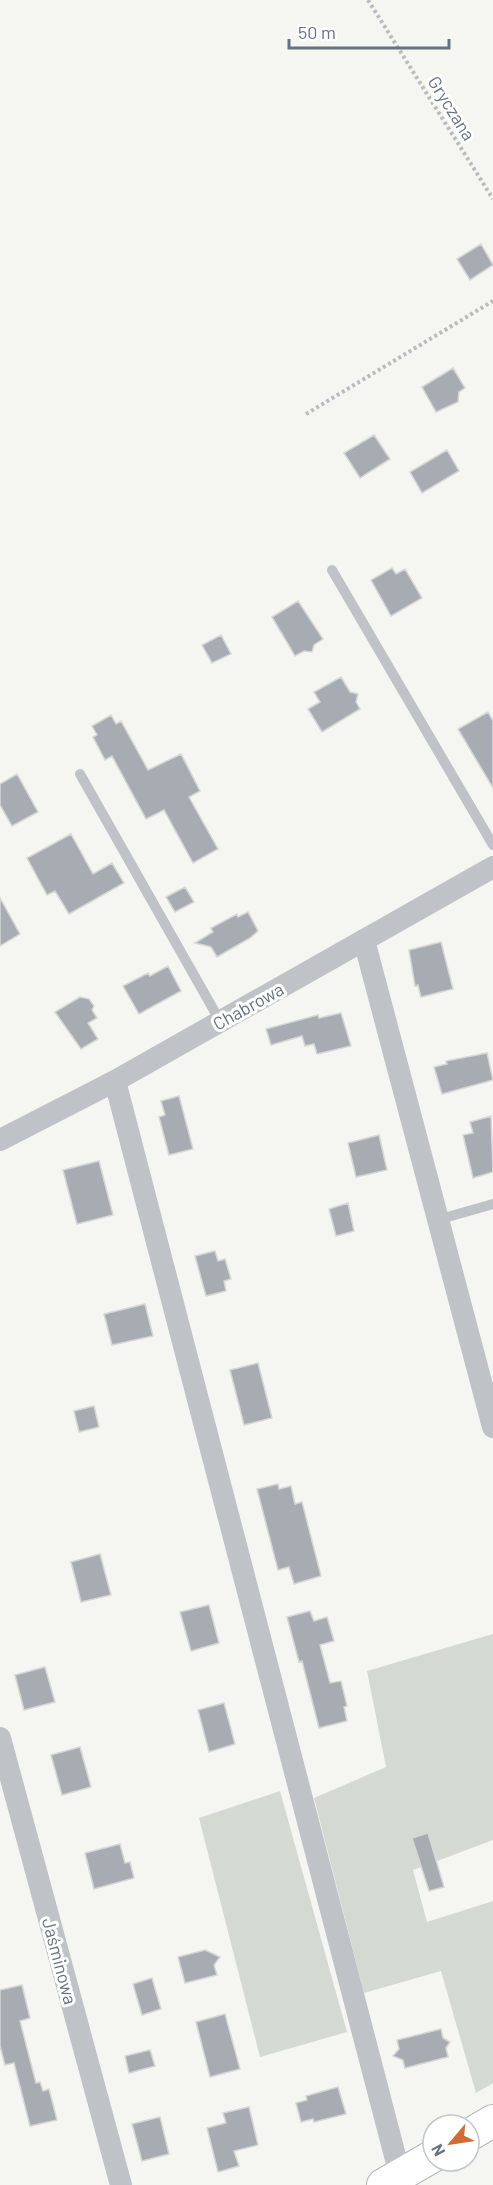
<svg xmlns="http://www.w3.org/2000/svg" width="493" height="2185" font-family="Barlow,sans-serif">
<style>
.green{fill:#d4dad2}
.building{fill:#a7acb2;stroke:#d6d7d5;stroke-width:1.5}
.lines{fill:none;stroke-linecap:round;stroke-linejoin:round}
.secondary-casing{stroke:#b2b5ba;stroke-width:34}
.path{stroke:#b9bbbe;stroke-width:4;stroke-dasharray:3 3;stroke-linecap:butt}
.lane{stroke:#bfc2c6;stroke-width:10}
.street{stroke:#bfc2c6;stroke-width:22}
.secondary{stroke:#fff;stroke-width:32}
.labels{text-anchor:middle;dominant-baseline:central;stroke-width:6;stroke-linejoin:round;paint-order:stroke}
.street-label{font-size:18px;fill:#677280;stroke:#fff}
</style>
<rect width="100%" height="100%" fill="#f5f5f2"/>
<path class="green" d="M 493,1634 L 493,1840 L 413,1870 L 427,1922 L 493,1901 L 493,2083 L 476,2093 L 441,1971 L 364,1993 L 314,1798 L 386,1767 L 367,1671 Z
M 280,1791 L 347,2032 L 260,2057 L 199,1818 Z"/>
<path class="building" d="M 481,244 L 493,265 L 470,280 L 457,259 Z
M 453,368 L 465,388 L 459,392 L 458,402 L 436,412 L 422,387 Z
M 374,435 L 390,459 L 360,478 L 344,453 Z
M 447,450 L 459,471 L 422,493 L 410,472 Z
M 392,568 L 396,574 L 405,569 L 422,598 L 391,616 L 371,580 Z
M 298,601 L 323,639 L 314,645 L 312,652 L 304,651 L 295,656 L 272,617 Z
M 221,635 L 231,654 L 212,663 L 202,645 Z
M 341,677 L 350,692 L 358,694 L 356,702 L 360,709 L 322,732 L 308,709 L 320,702 L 314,692 Z
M 488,712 L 493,721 L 493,788 L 458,729 Z
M 111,715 L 116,724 L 121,721 L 148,770 L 181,754 L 200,791 L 189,797 L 218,849 L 193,863 L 164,810 L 146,819 L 112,756 L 105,760 L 93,737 L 97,735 L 92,726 Z
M 17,774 L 38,812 L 12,826 L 0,805 L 0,784 Z
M 71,834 L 93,874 L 112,863 L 124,883 L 69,914 L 55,891 L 47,895 L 27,858 Z
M 185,887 L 194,902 L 175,912 L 166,897 Z
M 0,898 L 20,934 L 0,946 Z
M 248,912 L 258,931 L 250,938 L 217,957 L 211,947 L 195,943 L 213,932 L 211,928 L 237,914 L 238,917 Z
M 441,942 L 453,989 L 421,997 L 418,985 L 415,986 L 409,950 Z
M 168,966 L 181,991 L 139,1014 L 123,986 L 148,973 L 150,976 Z
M 80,997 L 89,999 L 94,1006 L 92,1010 L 97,1018 L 88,1023 L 98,1039 L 81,1049 L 55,1012 Z
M 341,1013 L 351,1046 L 317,1054 L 314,1044 L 305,1046 L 302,1036 L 271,1045 L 266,1029 L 318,1015 L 319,1018 Z
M 487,1053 L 493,1080 L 442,1094 L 434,1067 L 447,1064 L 446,1061 Z
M 179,1096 L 193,1149 L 169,1155 L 159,1117 L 165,1115 L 161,1101 Z
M 491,1116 L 493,1172 L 473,1178 L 463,1135 L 473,1133 L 470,1122 Z
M 379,1135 L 387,1170 L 356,1177 L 348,1143 Z
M 99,1161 L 113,1215 L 77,1224 L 63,1170 Z
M 348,1203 L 354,1231 L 336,1236 L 329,1209 Z
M 215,1251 L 218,1261 L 225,1259 L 231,1279 L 224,1281 L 226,1291 L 206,1296 L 195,1256 Z
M 145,1304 L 153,1336 L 112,1345 L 104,1314 Z
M 258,1363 L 272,1418 L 244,1425 L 230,1370 Z
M 94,1406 L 99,1427 L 79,1432 L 74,1411 Z
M 278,1484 L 279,1489 L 291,1486 L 295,1504 L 302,1502 L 321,1576 L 294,1584 L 289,1567 L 278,1570 L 257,1489 Z
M 100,1554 L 111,1595 L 81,1602 L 71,1562 Z
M 209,1605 L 219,1643 L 191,1651 L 180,1612 Z
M 310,1611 L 314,1621 L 327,1617 L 334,1641 L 320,1645 L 330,1683 L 341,1681 L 347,1706 L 344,1707 L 347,1721 L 319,1728 L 302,1661 L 299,1662 L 287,1617 Z
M 45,1667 L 55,1702 L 24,1710 L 15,1675 Z
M 224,1703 L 235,1744 L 209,1752 L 198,1710 Z
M 80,1747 L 91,1787 L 62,1795 L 51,1755 Z
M 428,1833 L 444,1887 L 429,1891 L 412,1838 Z
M 120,1844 L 125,1863 L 130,1862 L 134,1878 L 94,1889 L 85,1853 Z
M 205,1950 L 220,1957 L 214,1965 L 217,1975 L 185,1983 L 178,1957 Z
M 152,1978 L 161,2009 L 142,2015 L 133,1984 Z
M 22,1985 L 30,2018 L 20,2021 L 36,2083 L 40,2082 L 43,2091 L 49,2089 L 57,2120 L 30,2126 L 14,2063 L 5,2065 L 0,2046 L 0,1990 Z
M 225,2014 L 240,2069 L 210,2077 L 196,2022 Z
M 441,2029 L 443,2038 L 450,2042 L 446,2048 L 448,2057 L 405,2068 L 403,2060 L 393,2056 L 399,2049 L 397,2040 Z
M 150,2050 L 155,2066 L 129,2073 L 125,2056 Z
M 338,2087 L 346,2114 L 314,2122 L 313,2119 L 301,2122 L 296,2103 L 307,2100 L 306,2096 Z
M 249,2107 L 258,2145 L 234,2151 L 239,2166 L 218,2172 L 207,2128 L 226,2123 L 223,2113 Z
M 160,2117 L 169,2154 L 142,2161 L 132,2124 Z"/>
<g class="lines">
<defs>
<path id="secondary" d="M 469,2135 L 493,2121
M 383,2185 L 433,2156"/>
</defs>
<use href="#secondary" class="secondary-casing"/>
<path class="path" d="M 368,0 L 493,199
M 306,414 L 493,301"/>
<path class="lane" d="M 332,570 L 493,845
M 80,774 L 220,1021
M 437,1220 L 493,1204"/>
<path class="street" d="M 364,940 L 493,1427
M 115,1081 L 400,2175
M 0,1140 L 115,1081 L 493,867
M 0,1738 L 121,2185"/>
<use href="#secondary" class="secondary"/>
</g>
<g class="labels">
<g class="street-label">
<text transform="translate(452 108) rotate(58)">Gryczana</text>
<text transform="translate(248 1006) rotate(-29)">Chabrowa</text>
<text transform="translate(60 1961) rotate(75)">Jaśminowa</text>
</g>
</g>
<g transform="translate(451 2143) rotate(241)"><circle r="28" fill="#ffffff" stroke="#c2c7cc" stroke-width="1.5"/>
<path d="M0-4.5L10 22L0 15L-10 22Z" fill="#d06d37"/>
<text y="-9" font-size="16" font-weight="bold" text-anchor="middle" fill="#677280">N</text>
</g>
<path d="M289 39v9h160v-9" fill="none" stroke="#677280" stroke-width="3"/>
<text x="298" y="39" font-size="18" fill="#677280" stroke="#ffffff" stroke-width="4.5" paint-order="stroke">50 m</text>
</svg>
